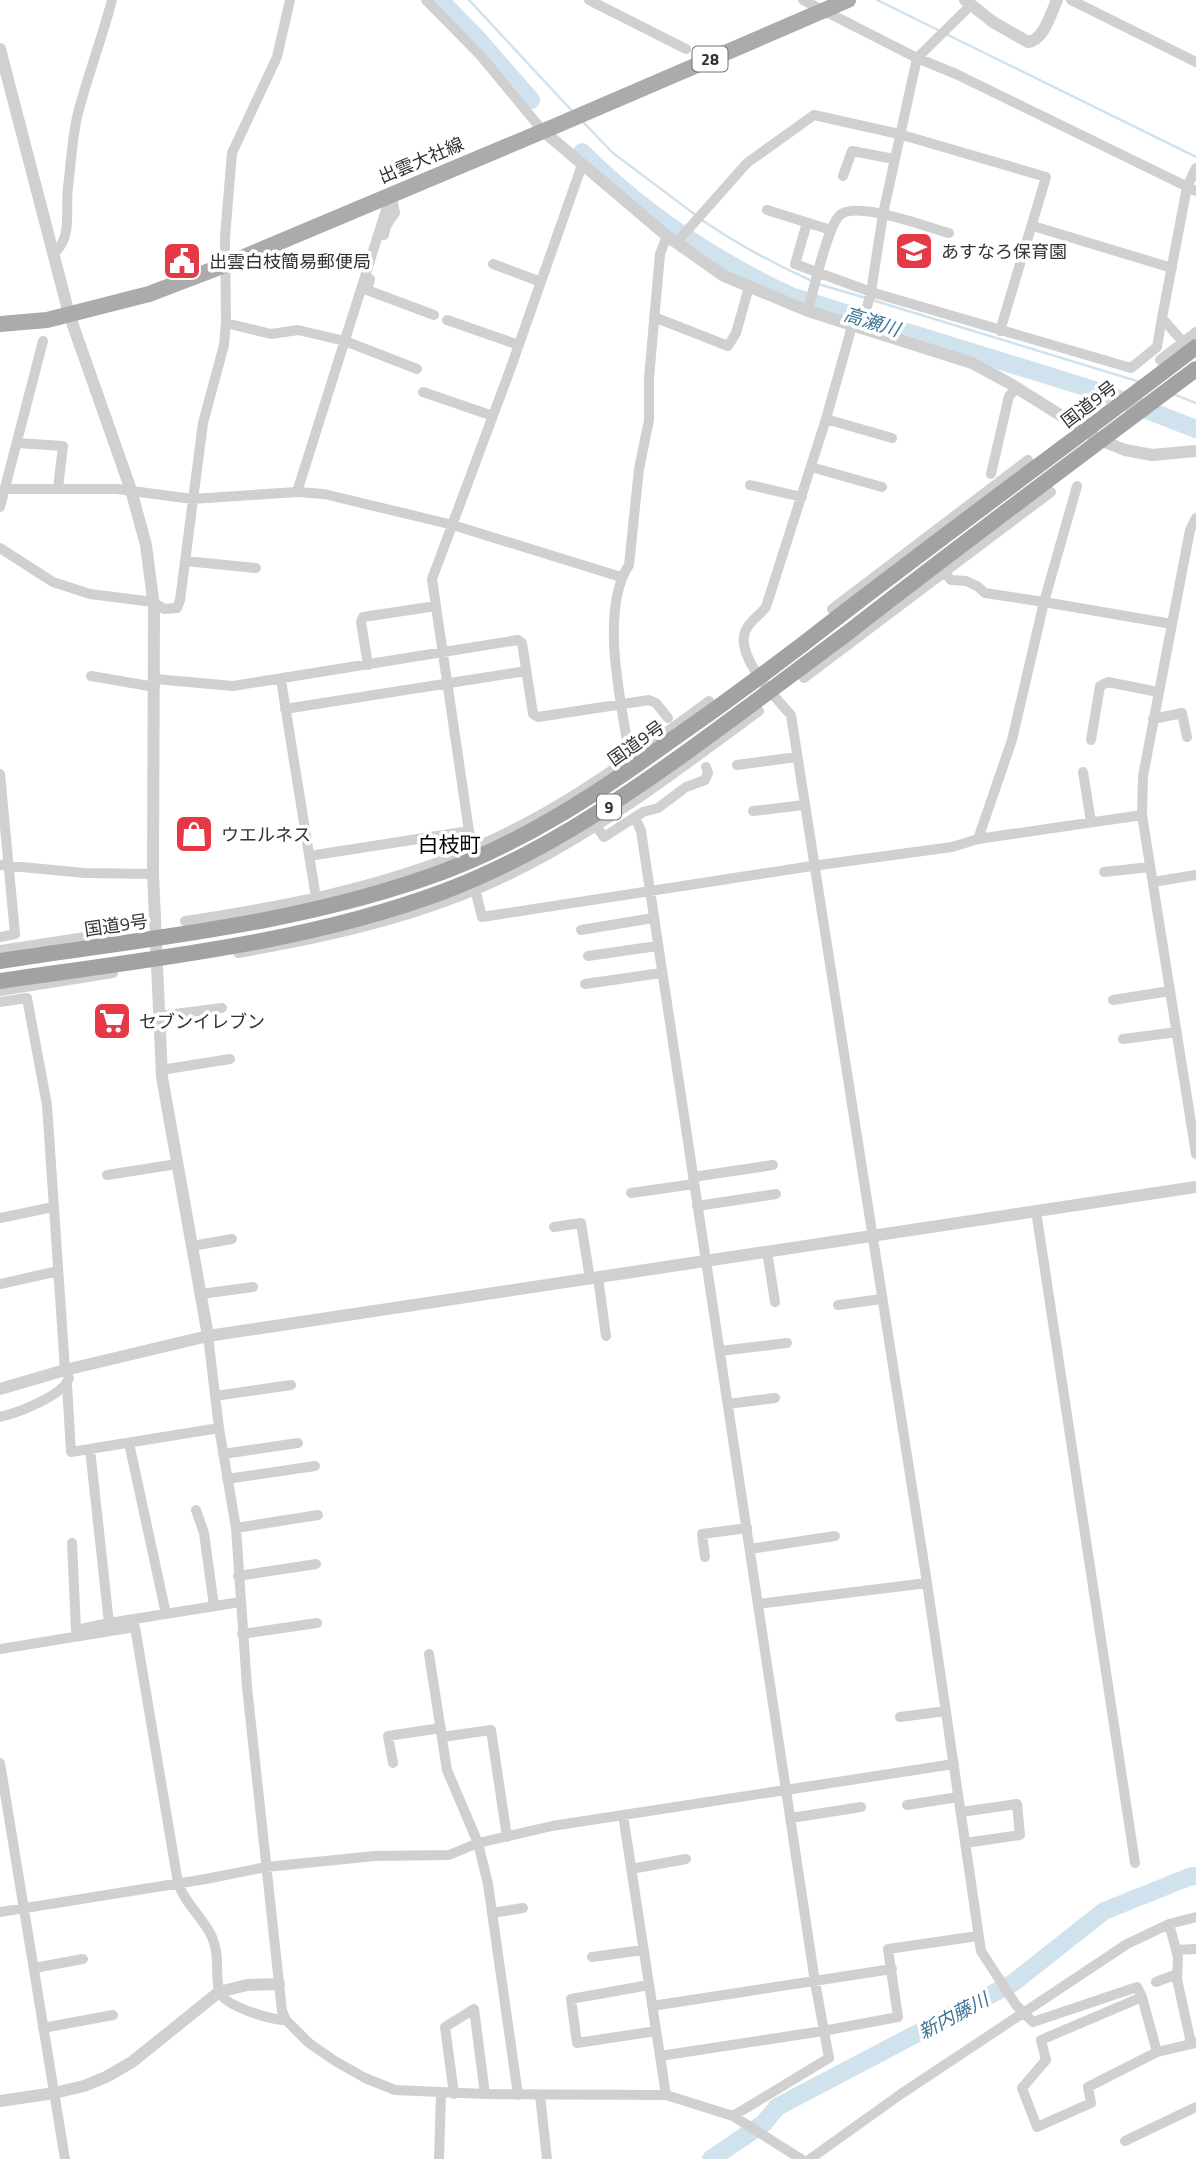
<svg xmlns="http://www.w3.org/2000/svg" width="1196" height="2159" font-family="'Titillium Web','Noto Sans JP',sans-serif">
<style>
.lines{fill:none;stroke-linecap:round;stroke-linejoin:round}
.stream{stroke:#cfe2ee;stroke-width:2.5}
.river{stroke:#cfe2ee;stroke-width:18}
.minor{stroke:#d0d0d0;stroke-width:10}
.tertiary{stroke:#d0d0d0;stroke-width:12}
.primary{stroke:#ababab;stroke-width:16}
.trunk{stroke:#a2a2a2;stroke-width:16}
.labels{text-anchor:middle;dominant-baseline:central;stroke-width:7;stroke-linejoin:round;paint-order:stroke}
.shield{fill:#fff;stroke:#707070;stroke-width:2}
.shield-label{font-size:16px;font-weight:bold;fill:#333}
.street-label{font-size:18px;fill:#333;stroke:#fff}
.poi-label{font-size:18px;fill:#333;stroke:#fff;text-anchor:start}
.water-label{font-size:19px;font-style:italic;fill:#3f7597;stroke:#fff}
.quarter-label{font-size:21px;fill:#000;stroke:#fff}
</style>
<rect width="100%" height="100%" fill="#fff"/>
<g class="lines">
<path class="stream" d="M 469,0 L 574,113
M 877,0 L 940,31
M 946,34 L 1196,157
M 581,120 L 613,153 L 697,216
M 702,220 C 737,244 774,264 812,281
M 818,284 L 866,298
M 872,300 L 1140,382
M 1173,394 L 1196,403"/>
<path class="river" d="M 440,0 L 476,37 L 531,100
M 582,152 C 642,212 714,260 791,296 L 1101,392 L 1196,429
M 711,2159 L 764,2123 L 777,2107 L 1013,1983 L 1104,1911 L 1189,1877 L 1196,1876"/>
<path class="minor" d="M 426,0 L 481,56 L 542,130
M 589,0 L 686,49
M 803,0 L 917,58 L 956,74 L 1196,191
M 1071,0 L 1196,62
M 843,176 L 852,151 L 894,159
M 767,210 L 831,230
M 807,223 L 795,264 L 871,292 L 1131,368 L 1157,347 L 1162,318
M 1033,226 L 1172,268
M 384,235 L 386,226 L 395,213 L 391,194
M 676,243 L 747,163 L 814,115 L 899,134 L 1046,177 L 1000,331
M 54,253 C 73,238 65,209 68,187 C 71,164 72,137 78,113 C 88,75 102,38 112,0
M 493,264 L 541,282
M 370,279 L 367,290 L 434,315
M 808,311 C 813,292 827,227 840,215 C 857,200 929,228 949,233
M 654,317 L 728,346 L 736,333 L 749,287
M 447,320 L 519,345
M 226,323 L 271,334 L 298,330 L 345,341 L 417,369
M 852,326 L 826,419 L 766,607 C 759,616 749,621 745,632 C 736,657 775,697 791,715 L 927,1583 L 981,1951 L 1016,2005 L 1033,2022 L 1137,1987 L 1142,1997
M 861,329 L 871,292 L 883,214 L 917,58 L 971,5
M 1183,342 L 1162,318 L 1187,187 L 1196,168
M 1160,360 L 1196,332
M 423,392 L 493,416
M 826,419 L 892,438
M 17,443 L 63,446 L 58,488
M 811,467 L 882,487
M 991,474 L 1009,396 L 1017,388
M 750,485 L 802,497
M 4,489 L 117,489 L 192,499 L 297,492 L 324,494 L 453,525 L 621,577
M 297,492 L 391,194
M 0,507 L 43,341
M 1196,518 L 1190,530 L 1143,776 L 1142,815 L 1196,1154
M 0,548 L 53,582 L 90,594 L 153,602 L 164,609 L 177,608 L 180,600 L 203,423 L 224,345 L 226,323 L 225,237 L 232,153 L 277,57 L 290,0
M 185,561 L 256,568
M 944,572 L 951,580 L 966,581 L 977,586 L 985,593 L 1044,602 L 1077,486
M 832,609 L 1028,460
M 368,665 L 361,622 L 363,617 L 436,606
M 91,676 L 155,687
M 804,678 L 1051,492
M 155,679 L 233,686 L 518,640 L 522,643 L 533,714 L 538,717 L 649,700 L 656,703 L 668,718
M 281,680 L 316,898
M 285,709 L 526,671
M 1153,719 L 1182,713 L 1187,737
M 1091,740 L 1100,686 L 1108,682 L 1158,692
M 633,756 L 628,747 C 620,697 600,609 629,565 L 639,469 L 649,420 L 649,378 L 660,254 L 667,236
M 737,765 L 797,757
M 1083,772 L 1091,822
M 0,774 L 15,934 L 0,937
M 753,811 L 804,805
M 635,817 L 641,831 L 815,1982 L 829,2058 L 733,2116
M 596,826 L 604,837 L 643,812 L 658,808 L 686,787 L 705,780 L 708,773 L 706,767
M 978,839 L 1012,740 L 1044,602 L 1172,624
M 474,847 L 469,831 L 432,579 L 510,370 L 582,165
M 309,856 L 469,831
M 0,865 L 85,873 L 153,874
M 1104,872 L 1150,867
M 1153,882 L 1196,875
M 475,889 L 482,917 L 812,866 L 952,847 L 978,839 L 1142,815
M 185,921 C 277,907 367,890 454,856 C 547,820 629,760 709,701
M 581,930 L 653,918
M 0,950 L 117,932
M 238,953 C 331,937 425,916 511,874 C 601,830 679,770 759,711
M 588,956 L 657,946
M 585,984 L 661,973
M 0,991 L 113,973
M 1113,1000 L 1170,991
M 0,1002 L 27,998 L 47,1105 L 65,1370 L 69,1378 C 63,1396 17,1413 0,1417
M 159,1016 L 222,1008
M 1123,1039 L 1177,1032
M 161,1070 L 230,1059
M 107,1175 L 177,1164
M 693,1177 L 773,1165
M 631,1193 L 694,1184
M 697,1206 L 776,1194
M 1036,1211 L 1135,1863
M 0,1218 L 53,1207
M 554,1227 L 581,1223 L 590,1279
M 192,1246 L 232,1239
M 767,1251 L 775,1302
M 598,1277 L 606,1336
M 0,1284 L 58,1271
M 201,1294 L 253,1287
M 838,1305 L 881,1299
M 208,1336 L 219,1428 L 236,1528 L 247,1687 L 282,2011 L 286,2020 L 309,2043 L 335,2061 L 365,2078 L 395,2090 L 485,2094 L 666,2095 L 733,2116 L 801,2159
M 720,1351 L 787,1343
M 67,1384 L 71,1452 L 219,1428
M 215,1396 L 291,1385
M 728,1404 L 775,1398
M 129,1443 L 166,1614
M 90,1449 L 109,1623
M 223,1454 L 298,1443
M 227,1479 L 315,1466
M 196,1510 L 204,1533 L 214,1606
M 236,1528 L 318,1515
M 72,1543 L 76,1630 L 109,1623 L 240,1602
M 750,1549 L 835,1536
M 705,1557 L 702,1534 L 747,1528
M 238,1576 L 316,1564
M 758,1604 L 927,1583
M 242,1634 L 317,1623
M 0,1649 L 135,1627 L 178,1883 C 185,1904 203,1917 212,1937 C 220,1955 215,1973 219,1991 C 223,2006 271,2020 286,2020
M 429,1654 L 447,1770 L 478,1843 L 488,1884 L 518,2095
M 900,1717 L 946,1711
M 442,1737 L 491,1730 L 507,1837
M 0,1763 L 65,2159
M 393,1763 L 388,1736 L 441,1728
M 907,1805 L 958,1797
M 961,1812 L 1017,1804 L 1020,1835 L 965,1843
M 623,1815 L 666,2095
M 791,1818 L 861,1807
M 631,1869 L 686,1859
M 0,1912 L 206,1879 L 266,1867 L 375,1856 L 449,1855 L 478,1843 L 552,1826 L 954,1764
M 492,1913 L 523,1908
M 1169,1924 L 1178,1957 L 1177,1979 L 1191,2043
M 1176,1950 L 1196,1949
M 592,1957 L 643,1950
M 34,1968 L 83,1959
M 1156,1982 L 1177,1974
M 649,1985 L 571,1999 L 577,2043 L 656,2031
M 1142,1997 L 1157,2052 L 1088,2087 L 1091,2103 L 1037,2127 L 1022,2088 L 1046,2060 L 1041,2040 Z
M 652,2006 L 892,1969
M 43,2028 L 113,2015
M 1157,2052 L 1195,2043
M 660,2056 L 823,2031 L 898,2017 L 888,1949 L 978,1936
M 454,2094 L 445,2027 L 474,2009 L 485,2094
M 540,2095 L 547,2159
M 1125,2141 L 1196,2107
M 439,2159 L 441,2093
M 810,2159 L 901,2094 L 1127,1944 L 1169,1924 L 1196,1917"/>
<path class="tertiary" d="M 965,0 L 993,22 L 1028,42 C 1044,40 1051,13 1057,0
M 0,49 L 69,314 L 131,490 L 146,545 L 154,607 L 153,874 L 162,1077 L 208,1336
M 542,130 L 667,236 L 724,276 L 808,311 L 972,363 L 1009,383 L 1100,440 L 1125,450 L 1152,455 L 1196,451
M 0,1389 L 65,1370 L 208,1336 L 1196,1187
M 0,2101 L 54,2093 L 84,2086 L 106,2077 L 132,2062 L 219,1992 L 247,1985 L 279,1984"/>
<path class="primary" d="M 0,324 L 47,320 L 149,294 L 225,265 L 560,124 L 848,0"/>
<path class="trunk" d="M 0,961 C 149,938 303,924 445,871 C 526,840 597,794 666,744 C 725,703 782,661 838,617 C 956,526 1077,438 1196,347
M 0,981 C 149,959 303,944 445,891 C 537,856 616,803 695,746 C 747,708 798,670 850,631 C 964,542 1080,456 1196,369"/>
</g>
<defs>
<symbol id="school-square" viewBox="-11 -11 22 22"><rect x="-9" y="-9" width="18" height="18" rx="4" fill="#e63946" stroke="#fff"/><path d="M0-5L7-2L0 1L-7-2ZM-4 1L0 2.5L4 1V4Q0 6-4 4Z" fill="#fff"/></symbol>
<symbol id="civic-square" viewBox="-11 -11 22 22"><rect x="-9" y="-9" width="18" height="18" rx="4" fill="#e63946" stroke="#fff"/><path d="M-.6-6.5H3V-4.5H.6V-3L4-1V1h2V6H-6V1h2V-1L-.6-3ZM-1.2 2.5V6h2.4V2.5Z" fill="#fff"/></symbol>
<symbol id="shop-square" viewBox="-11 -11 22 22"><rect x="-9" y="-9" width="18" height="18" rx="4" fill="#e63946" stroke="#fff"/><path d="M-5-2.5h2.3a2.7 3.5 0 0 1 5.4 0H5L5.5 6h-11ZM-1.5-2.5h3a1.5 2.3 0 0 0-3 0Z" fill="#fff"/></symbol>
<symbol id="supermarket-square" viewBox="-11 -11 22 22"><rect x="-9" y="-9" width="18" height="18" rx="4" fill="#e63946" stroke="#fff"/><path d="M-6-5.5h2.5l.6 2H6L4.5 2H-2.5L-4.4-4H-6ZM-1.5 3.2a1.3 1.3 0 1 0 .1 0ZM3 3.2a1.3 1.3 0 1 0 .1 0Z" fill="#fff"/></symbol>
</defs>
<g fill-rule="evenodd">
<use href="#school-square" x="892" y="229" width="44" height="44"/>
<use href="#civic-square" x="160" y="239" width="44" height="44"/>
<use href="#shop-square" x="172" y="812" width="44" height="44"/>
<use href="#supermarket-square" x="90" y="999" width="44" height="44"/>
</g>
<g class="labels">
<g class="shield">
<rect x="692.5" y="46.5" width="35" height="25" rx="5"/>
<rect x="597" y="794.5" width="24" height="25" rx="5"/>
</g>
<g class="shield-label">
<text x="710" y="59">28</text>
<text x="609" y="807">9</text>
</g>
<g class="street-label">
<text transform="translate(421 160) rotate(-23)">出雲大社線</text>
<text transform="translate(1089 404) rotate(-37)">国道9号</text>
<text transform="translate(636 743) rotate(-35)">国道9号</text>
<text transform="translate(116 925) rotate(-8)">国道9号</text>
</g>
<g class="poi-label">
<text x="941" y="251">あすなろ保育園</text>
<text x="209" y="261">出雲白枝簡易郵便局</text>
<text x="221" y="834">ウエルネス</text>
<text x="139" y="1021">セブンイレブン</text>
</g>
<g class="water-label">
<text transform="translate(872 321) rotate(17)">高瀬川</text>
<text transform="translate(953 2015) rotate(-28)">新内藤川</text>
</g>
<g class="quarter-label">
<text x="449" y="844">白枝町</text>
</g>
</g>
</svg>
